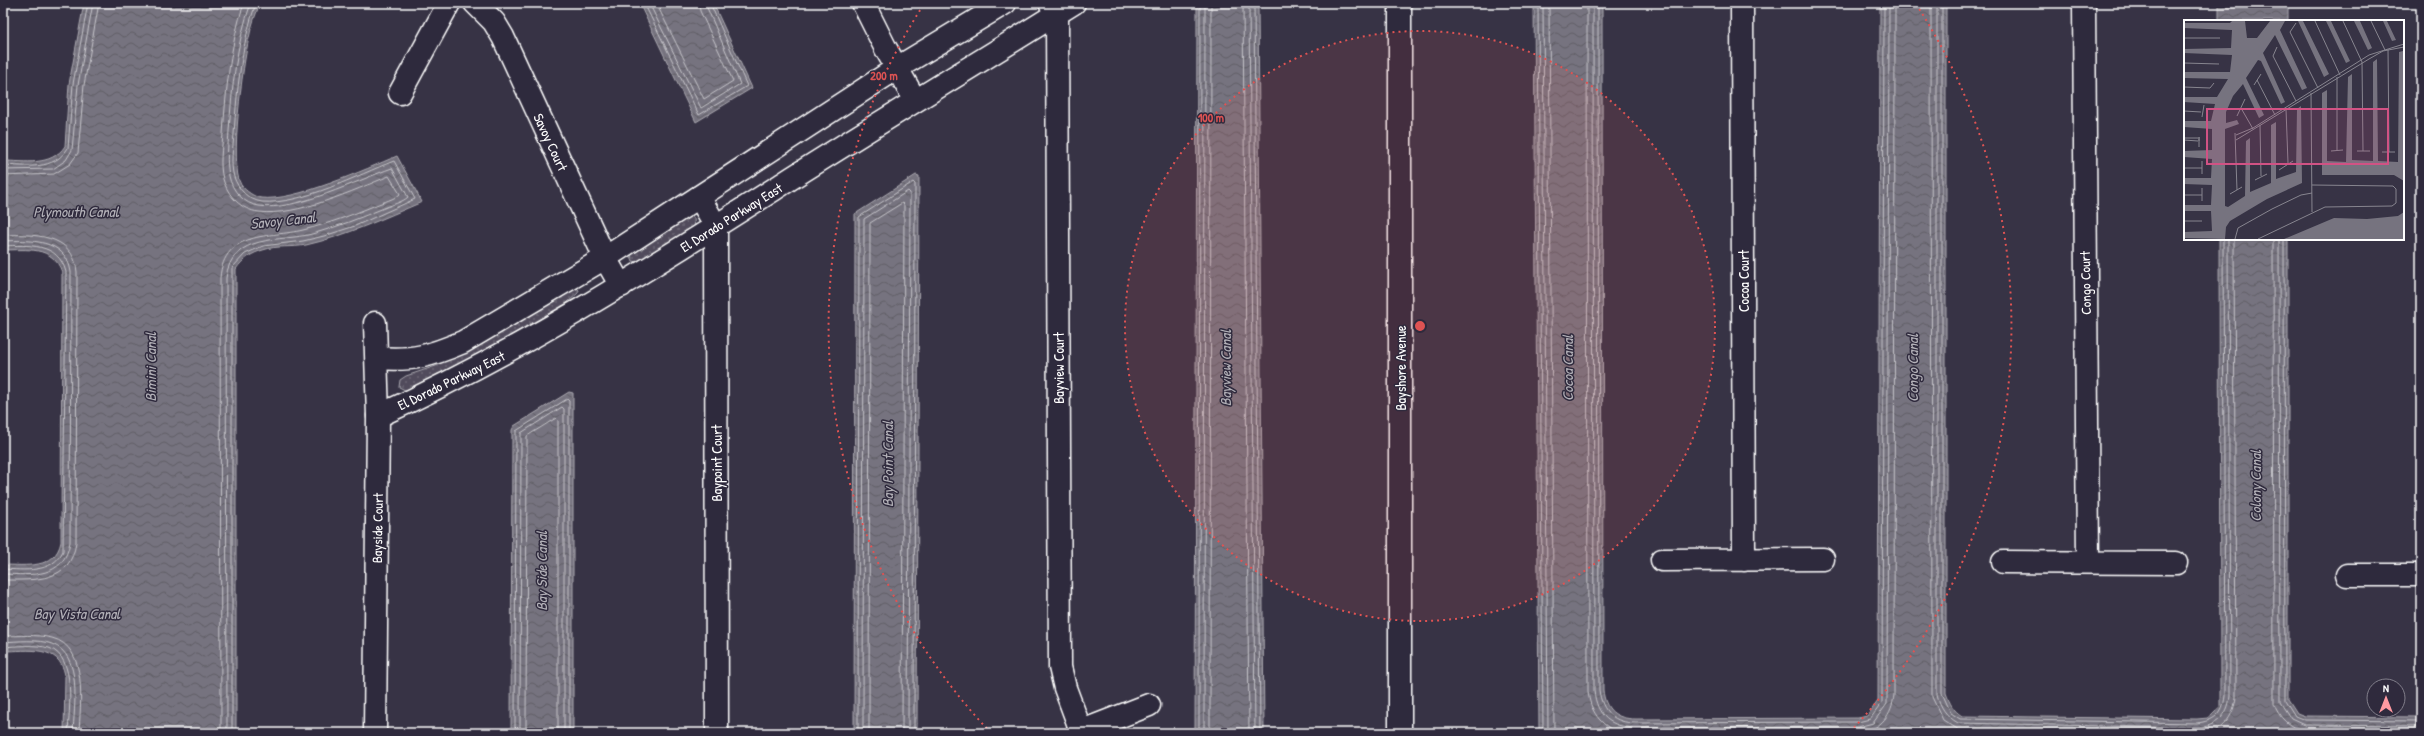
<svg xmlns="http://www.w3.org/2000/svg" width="2424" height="736" font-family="'Patrick Hand',sans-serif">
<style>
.grass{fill:url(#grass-dots);stroke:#a8a6ae}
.water{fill:url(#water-waves);stroke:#adabb2}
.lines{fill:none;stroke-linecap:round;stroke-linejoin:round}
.shore{stroke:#c8c7cc;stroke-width:1}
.minor-casing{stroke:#fff;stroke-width:25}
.tertiary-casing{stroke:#fff;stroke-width:25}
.minor{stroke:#2f2a3d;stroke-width:22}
.tertiary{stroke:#2f2a3d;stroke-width:22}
.ring{fill:none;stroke:#de5353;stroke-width:2;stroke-dasharray:2 4}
.labels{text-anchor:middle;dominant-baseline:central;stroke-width:3;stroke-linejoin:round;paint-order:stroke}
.street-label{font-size:14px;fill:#fff;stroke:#2f2a3d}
.water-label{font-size:15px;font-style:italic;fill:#b4b2b9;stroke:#2f2a3d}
.inset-road{fill:none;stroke:#87858f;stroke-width:1}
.view{fill:#d15284;fill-opacity:0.15;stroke:#d15284;stroke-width:2}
.inset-edge{fill:none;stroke:#fff;stroke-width:2}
.centre{fill:#de5353;stroke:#2f2a3d;stroke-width:2}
.ring-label{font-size:12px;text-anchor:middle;font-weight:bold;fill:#de5353;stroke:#2f2a3d;stroke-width:3;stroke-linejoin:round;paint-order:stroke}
</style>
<defs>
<pattern id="grass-dots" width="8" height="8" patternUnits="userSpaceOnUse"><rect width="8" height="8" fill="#514c5c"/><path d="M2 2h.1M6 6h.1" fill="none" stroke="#6b6774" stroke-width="1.8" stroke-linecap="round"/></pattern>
<pattern id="water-waves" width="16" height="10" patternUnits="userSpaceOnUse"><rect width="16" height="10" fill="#76737f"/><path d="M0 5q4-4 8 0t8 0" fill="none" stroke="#5f5e63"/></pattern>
</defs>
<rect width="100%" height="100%" fill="#373345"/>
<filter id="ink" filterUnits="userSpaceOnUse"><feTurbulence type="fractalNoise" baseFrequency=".025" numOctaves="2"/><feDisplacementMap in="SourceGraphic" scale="8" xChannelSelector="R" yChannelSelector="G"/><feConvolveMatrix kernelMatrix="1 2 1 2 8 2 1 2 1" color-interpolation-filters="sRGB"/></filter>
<g filter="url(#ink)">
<path class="grass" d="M 687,214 L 694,218 L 695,230 L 638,262 L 633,261 L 630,253 Z
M 576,287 L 579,290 L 578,293 L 546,322 L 409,392 L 399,387 L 400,380 L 406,376 L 436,366 Z"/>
<path class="water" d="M 84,3 L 260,3 C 256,14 251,26 249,38 C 243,63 229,165 241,185 C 246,191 254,197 261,198 C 294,202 366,169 397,156 L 422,202 C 384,218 346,236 306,245 C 292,248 277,245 263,250 C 252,253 243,259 236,269 L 236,733 L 64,733 L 65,675 C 59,644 28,651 3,651 L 3,565 C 26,565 55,570 61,542 L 62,272 C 52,245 27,250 3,250 L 3,161 C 25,161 51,167 65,146 L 69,84 Z
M 639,3 L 713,3 L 752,88 L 696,122 Z
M 1197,3 L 1258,3 L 1264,733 L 1195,733 Z
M 1534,3 L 1602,3 L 1603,690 C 1605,710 1616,719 1636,719 L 1858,718 L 1867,716 L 1878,701 L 1880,3 L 1946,3 L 1946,693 C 1950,704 1953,710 1962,716 L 2197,719 L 2208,718 L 2220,706 L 2219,239 L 2288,239 L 2288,699 L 2297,713 L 2305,716 L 2421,717 L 2421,733 L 1539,733 Z
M 2219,3 L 2288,3 L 2288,21 L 2219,21 Z
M 916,175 L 919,176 L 917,733 L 854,733 L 855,214 Z
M 569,392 L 573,393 L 573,733 L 511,733 L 512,430 L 514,426 Z"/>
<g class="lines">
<path class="shore" d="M 644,3 L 699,115 L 747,86 L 710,3
M 649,3 L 701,108 L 740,84 L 705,3
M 656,3 L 704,99 L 733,81 L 700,11 L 699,3
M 1243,3 L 1249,733
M 1249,3 L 1255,733
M 1254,3 L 1260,733
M 1538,3 L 1543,733
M 1543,3 L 1548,733
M 1549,3 L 1554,733
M 1587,3 L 1588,691 C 1590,711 1600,725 1619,733
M 1593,3 L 1594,691 C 1597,716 1610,727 1636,728 L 1858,727 L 1873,723 L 1887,704 L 1889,3
M 1598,3 L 1599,690 C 1602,712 1614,723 1636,723 L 1858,722 L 1870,719 L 1882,703 L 1884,3
M 1931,3 L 1932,697 L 1943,720 L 1959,730 L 2154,733
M 1937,3 L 1937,694 C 1940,707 1946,716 1958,723 L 2197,728 C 2217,726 2228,716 2230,696 L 2228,239
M 1942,3 L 1942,693 L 1951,713 L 1960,719 L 2197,723 C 2214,721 2223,714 2225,696 L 2223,239
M 3,165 C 27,166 54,171 68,148 L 73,84 L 88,3
M 3,170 L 53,169 L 66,160 L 72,150 L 78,85 L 93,3
M 3,176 L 54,174 L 70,164 L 78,153 L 84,85 L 99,3
M 3,235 C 32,234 74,233 77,272 L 76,542 C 71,583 35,580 3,580
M 2273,239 L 2274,704 C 2279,718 2289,727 2303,731 L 2421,732
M 2279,239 L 2280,702 L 2291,719 L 2304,725 L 2421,726
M 2284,239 L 2285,700 L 2295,716 L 2305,720 L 2421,721
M 3,241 C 29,240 66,238 71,272 L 70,542 C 64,579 32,575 3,574
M 3,246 C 28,245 58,242 66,272 L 63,551 C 52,574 24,570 3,569
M 3,636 C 19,636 36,634 52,638 C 89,647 80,705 79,733
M 3,642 C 18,641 38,639 52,644 C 83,655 74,707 73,733
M 3,647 C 17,646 35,644 49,648 C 77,657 69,710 68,733
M 221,733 L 220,278 C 224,230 270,238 303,230 C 328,224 352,215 376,205 C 383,202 395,199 400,194 L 389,176 C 355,190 296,217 259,212 C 241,210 228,196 223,179 C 219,165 222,148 223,134 C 226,90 230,45 244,3
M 227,733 L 226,278 C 231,233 281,242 312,234 C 337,227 360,218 384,208 C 391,205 403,202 408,197 L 392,168 C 358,180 295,212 259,206 C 244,204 232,191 229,176 C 226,162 228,146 229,131 C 232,88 236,44 251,3
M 232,733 L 232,268 L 245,254 L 263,246 L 303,241 L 324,236 L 355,226 L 415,199 L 394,161 C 357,175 302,205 262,202 C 248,200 238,189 234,177 C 230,164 233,148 234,134 C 237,90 241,45 256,3
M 515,733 L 516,431 L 567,399 L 569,401 L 569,733
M 520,733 L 521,433 L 562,407 L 564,409 L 564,733
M 526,733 L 527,436 L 556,418 L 558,420 L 558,733
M 858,733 L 859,217 L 913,182 L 915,184 L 914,733
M 863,733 L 864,219 L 908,191 L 910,193 L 908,733
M 869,733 L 870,223 L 902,203 L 904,205 L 902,733
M 1199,733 L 1200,3
M 1204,733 L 1205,3
M 1210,733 L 1211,3
M 1862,733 C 1881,728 1892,715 1894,695 L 1895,3
M 2207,733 C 2225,730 2234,714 2236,697 L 2234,239"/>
<defs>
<path id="minor" d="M 475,3 L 494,22 L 503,37 L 605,258 L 621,286
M 863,3 L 886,49 L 915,100
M 1050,3 L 1057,14 L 1060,667 L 1065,688 L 1081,731
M 1400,3 L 1400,733
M 1742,3 L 1744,560
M 2084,3 L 2088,562
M 400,93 L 449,3
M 699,197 L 716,226 L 717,733
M 1662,560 L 1823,559
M 2003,562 L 2176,563
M 2347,575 L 2421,575
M 375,733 L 378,416 L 375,323
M 1077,733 L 1149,705"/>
<path id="tertiary" d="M 377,358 C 413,361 430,356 463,342 L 605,258 L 897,68 L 1005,3
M 378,416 C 521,351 652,267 784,183 C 880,122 978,63 1074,3"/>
</defs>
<use href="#minor" class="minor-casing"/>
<use href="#tertiary" class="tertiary-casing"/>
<use href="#minor" class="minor"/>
<use href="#tertiary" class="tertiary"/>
</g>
</g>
<circle cx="1420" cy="326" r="295" fill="#de5353" fill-opacity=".12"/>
<g class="ring">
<circle cx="1420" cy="326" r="295"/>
<path d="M991 733A591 591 0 0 1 924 4M1916 4A591 591 0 0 1 1849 733"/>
</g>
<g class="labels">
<g class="street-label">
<text transform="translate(551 142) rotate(65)">Savoy Court</text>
<text transform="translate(731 217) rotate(-32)">El Dorado Parkway East</text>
<text transform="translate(1743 281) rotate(-90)">Cocoa Court</text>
<text transform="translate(2085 283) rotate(-91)">Congo Court</text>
<text transform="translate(1058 368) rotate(-90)">Bayview Court</text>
<text transform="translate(1400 368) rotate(-90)">Bayshore Avenue</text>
<text transform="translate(451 380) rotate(-26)">El Dorado Parkway East</text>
<text transform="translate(716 463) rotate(-90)">Baypoint Court</text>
<text transform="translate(377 528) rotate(-89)">Bayside Court</text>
</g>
<g class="water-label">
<text x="76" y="211">Plymouth Canal</text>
<text transform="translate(283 220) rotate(-6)">Savoy Canal</text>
<text transform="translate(150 367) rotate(-90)">Bimini Canal</text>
<text transform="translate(1225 368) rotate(-90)">Bayview Canal</text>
<text transform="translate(1567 368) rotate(-90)">Cocoa Canal</text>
<text transform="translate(1912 368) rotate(-90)">Congo Canal</text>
<text transform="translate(887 464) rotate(-90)">Bay Point Canal</text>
<text transform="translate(2255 486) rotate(-90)">Colony Canal</text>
<text transform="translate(541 571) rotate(-90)">Bay Side Canal</text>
<text x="77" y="613">Bay Vista Canal</text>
</g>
</g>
<g transform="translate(2184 20)">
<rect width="220" height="220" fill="#373345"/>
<path d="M 48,1 L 61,1 L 63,18 L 73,18 L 86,1 L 101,1 L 96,10 L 123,68 L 118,70 L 91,15 L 79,33 L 101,82 L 97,84 L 77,41 L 74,40 L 62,58 L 80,95 L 75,98 L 59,64 L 49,76 L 42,92 L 42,103 L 53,100 L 55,104 L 41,109 L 41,186 L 44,187 L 61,176 L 62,121 L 66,118 L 66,172 L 87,163 L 87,105 L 92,102 L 92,159 L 112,152 L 113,89 L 117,86 L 118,163 L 83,179 L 46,201 L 42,207 L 41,219 L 0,218 L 0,212 L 28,211 L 27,191 L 0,191 L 0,185 L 27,185 L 28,165 L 0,164 L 0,158 L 27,158 L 28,139 L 0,137 L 0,131 L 28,130 L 28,109 L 0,107 L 0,101 L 27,101 L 31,84 L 0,82 L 0,77 L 33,77 L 44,59 L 0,58 L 0,52 L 46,52 L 48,35 L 0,33 L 0,29 L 47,28 L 48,10 L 0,8 L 0,3 L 46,3 ZM 114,1 L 119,1 L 145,54 L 140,57 ZM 142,1 L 147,1 L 166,41 L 162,43 ZM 170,1 L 176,1 L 188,28 L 184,30 ZM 199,1 L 203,1 L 212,20 L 208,21 ZM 219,31 L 220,161 L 210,155 L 138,155 L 138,73 L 143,70 L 143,141 L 162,142 L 164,57 L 168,54 L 168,140 L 189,141 L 189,42 L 193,39 L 194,141 L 214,142 L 215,32 ZM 220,192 L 220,219 L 100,219 L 150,198 L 183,199 L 214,196 Z" fill="#76737f"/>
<path class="inset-road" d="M 131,1 L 156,55M 159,1 L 178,42 L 179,131M 187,1 L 201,30M 112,3 L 106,12 L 134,68M 0,18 L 36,18M 93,27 L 89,36 L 112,81M 204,29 L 205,132M 0,43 L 35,44M 153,57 L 153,130M 73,60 L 91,95M 70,65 L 77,54M 0,67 L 26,68 L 30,63M 127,73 L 128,192M 57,88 L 69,109M 102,89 L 104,143M 0,91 L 17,92M 53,96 L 61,79M 18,97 L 20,85M 76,105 L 77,156M 51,113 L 53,170M 52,115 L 69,108 L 185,35 L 220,24M 0,118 L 14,118M 0,120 L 14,121M 52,120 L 185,39 L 199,31 L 220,27M 15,121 L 15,117 L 15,127M 147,131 L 159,130M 173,131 L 186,131M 198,132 L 211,132M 18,141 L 18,154M 0,148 L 18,148M 95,150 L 109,141M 71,160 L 83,154M 18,168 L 18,181M 46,174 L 58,167M 0,175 L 18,175M 0,201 L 18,201M 51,219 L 54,208 L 88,189 L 117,175 L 128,173M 74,219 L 141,187 L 208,186 L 212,183 L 212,169 L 209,166 L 128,165"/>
<path class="view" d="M 23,89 L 204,89 L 204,144 L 23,144 Z"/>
<rect width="220" height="220" class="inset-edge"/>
</g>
<circle cx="1420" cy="326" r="6" class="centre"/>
<g class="ring-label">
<text x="884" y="80">200 m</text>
<text x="1211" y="122">100 m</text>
</g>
<rect width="2424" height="736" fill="none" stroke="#2f2a3d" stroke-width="16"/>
<rect x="8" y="8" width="2408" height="720" fill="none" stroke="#fff" stroke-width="1.5" filter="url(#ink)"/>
<g transform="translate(2386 698)"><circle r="19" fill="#2f2a3d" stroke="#827f8b"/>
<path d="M0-3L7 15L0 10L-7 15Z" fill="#ff9aa2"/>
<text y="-6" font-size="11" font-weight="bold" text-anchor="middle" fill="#ffffff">N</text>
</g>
</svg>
